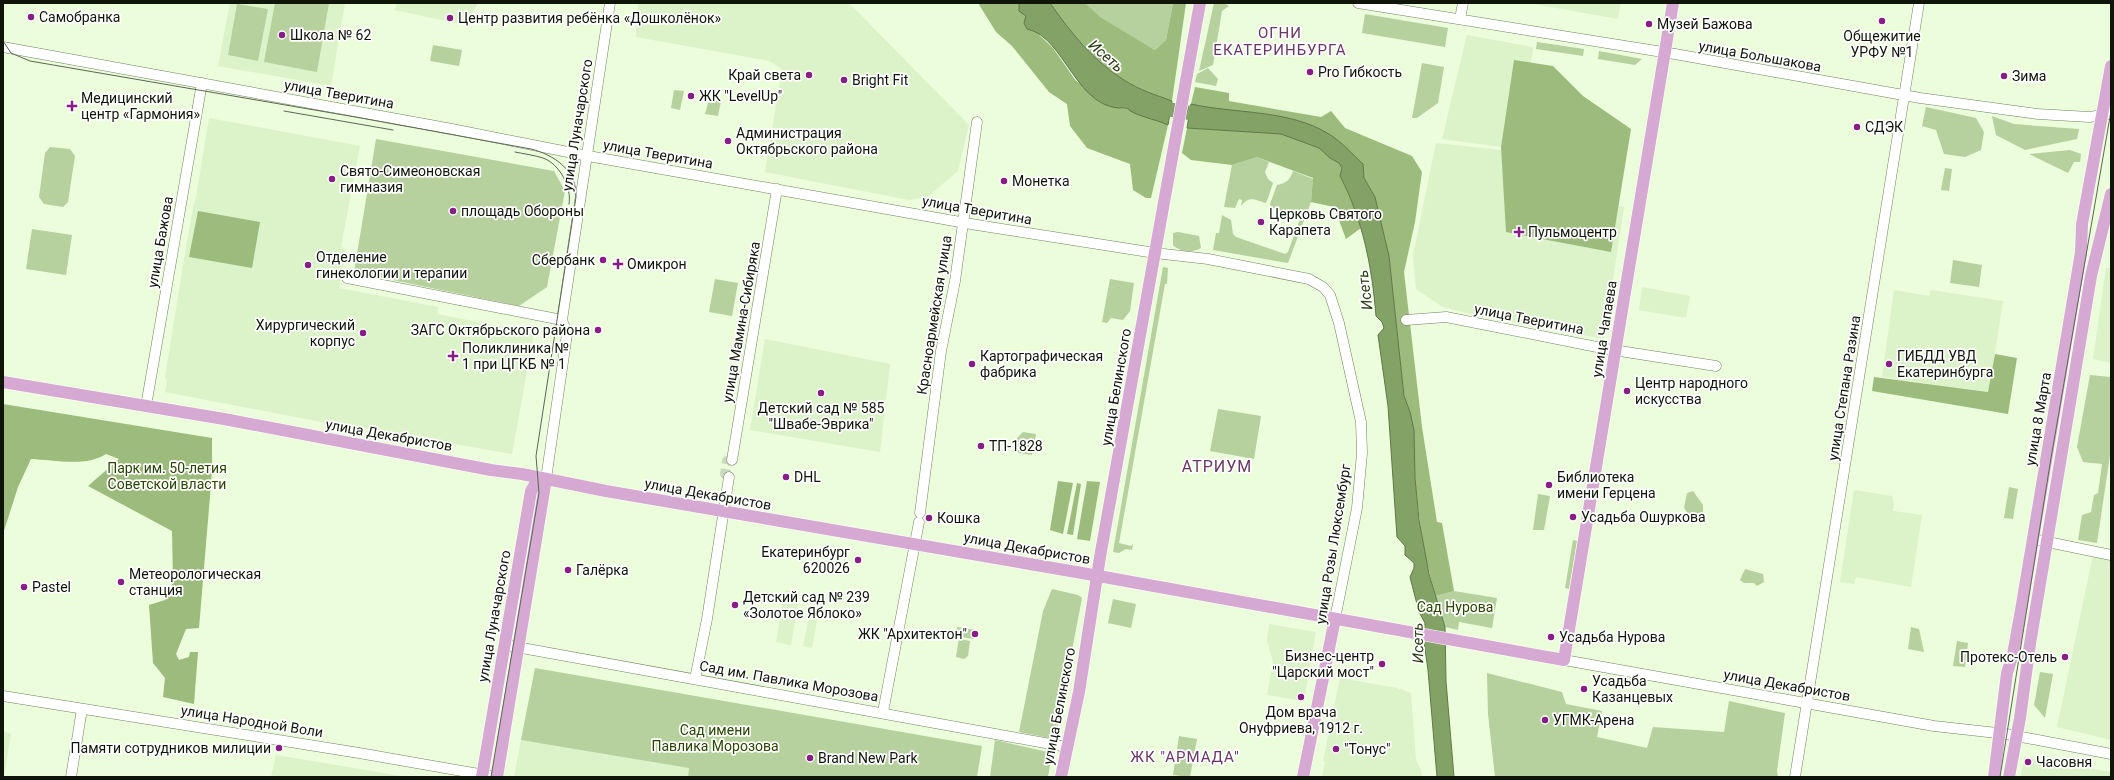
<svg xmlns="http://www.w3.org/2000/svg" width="2114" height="780" font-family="Roboto,sans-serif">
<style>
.built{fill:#dcf2c9}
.green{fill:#b6d09e}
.forest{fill:#9cbb7d}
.water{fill:#83a265;stroke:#607849}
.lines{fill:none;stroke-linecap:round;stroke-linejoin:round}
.river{stroke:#83a265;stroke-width:14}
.minor-tunnel{stroke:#cadabc;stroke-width:10;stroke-dasharray:10 5;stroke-linecap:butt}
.minor-casing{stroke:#728263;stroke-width:11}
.major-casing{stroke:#fff;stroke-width:13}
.minor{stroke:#fff;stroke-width:10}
.major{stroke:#d6a9d3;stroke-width:12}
.tram{stroke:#5c6753;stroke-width:1}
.poi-dot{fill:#881e85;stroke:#fff;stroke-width:1.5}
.labels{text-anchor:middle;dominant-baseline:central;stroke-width:3.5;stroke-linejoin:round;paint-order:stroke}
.poi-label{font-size:14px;fill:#0f1509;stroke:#fff;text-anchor:start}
.street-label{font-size:14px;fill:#0f1509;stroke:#fff}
.park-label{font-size:14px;fill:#294500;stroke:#fff}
.neighbourhood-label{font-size:15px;letter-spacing:1px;fill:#6a3667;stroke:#fff}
.water-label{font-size:15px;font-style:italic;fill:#2b3f13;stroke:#fff}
.quarter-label{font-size:16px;letter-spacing:1px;fill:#6a3667;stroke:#fff}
</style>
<rect width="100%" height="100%" fill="#ebfddb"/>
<path class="built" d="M 230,3 L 345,3 L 331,86 L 218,66 Z
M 397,3 L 478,3 L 465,25 L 395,10 Z
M 638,3 L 849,3 L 969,125 L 958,171 L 927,197 L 909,200 L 765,172 L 782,69 L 769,61 L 636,37 Z
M 1528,3 L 1621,3 L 1618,19 Z
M 1467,35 L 1533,47 L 1531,63 L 1514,60 L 1501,147 L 1442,139 Z
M 209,118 L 360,146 L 341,247 L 346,249 L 339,288 L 438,307 L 437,314 L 534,333 L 512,454 L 353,426 L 353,428 L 165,392 L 167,380 L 165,377 L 184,259 L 194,203 L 195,203 Z
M 1436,143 L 1510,151 L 1508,194 L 1624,207 L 1604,339 L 1474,315 L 1443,307 L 1416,289 L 1413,256 Z
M 2106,268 L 2111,268 L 2111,363 L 2093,359 Z
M 1642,287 L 1690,296 L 1686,318 L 1639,310 Z
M 1894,290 L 1929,296 L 1931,290 L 2003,301 L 1989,392 L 1882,377 Z
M 765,339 L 890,364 L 880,452 L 750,430 Z
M 1854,490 L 1892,496 L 1894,504 L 1893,511 L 1922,515 L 1911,587 L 1856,577 L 1854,584 L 1840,582 Z
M 2093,555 L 2111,558 L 2111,740 L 2057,727 Z
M 785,590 L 800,593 L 791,645 L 776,642 Z
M 813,598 L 821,600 L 812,648 L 803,646 Z
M 1269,624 L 1316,632 L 1304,701 L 1267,695 L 1273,662 L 1267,640 Z
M 1340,678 L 1397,688 L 1411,693 L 1416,760 L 1421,770 L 1422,777 L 1322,777 L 1325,762 L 1323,761 Z
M 3,731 L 11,734 L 4,777 L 3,777 Z
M 521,740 L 564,746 L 690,768 L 688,777 L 514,777 Z
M 276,755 L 360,769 L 406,777 L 271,777 Z
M 2024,757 L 2111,772 L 2111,777 L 2021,777 Z"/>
<path class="green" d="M 275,3 L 329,3 L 317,72 L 264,62 Z
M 1085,3 L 1173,3 L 1166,40 L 1155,50 L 1099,17 Z
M 1214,3 L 1224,3 L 1229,6 L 1222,11 L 1213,65 L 1199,71 Z
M 237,4 L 268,9 L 258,61 L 228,55 Z
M 1365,14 L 1448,28 L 1445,47 L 1362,33 Z
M 1537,42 L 1584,49 L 1583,56 L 1536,49 Z
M 433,45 L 462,50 L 459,66 L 430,61 Z
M 1599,51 L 1642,59 L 1635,65 L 1598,59 Z
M 1422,63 L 1444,67 L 1438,103 L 1417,118 L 1412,118 Z
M 1208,68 L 1218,79 L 1216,86 L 1195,82 L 1197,74 Z
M 674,90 L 684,91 L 680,110 L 671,108 Z
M 710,96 L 719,97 L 719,100 L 721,101 L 718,116 L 705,114 Z
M 1926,107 L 1976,118 L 1984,132 L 1981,150 L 1965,157 L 1944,154 L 1936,130 L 1922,126 Z
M 1992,116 L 2014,124 L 2079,129 L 2077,139 L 2025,150 L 1996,135 Z
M 376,139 L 554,171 L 565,191 L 547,287 L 519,306 L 354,272 Z
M 50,147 L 70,149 L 75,156 L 68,202 L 63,207 L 44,204 L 39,197 L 45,153 Z
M 2070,150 L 2081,154 L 2080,162 L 2074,162 L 2068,173 L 2029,154 Z
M 1257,157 L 1269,162 L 1265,172 L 1268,179 L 1273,183 L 1267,201 L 1265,203 C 1254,199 1249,196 1241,206 L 1242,200 L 1239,199 L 1235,208 L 1224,207 L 1232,165 Z
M 1945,168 L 1952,169 L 1949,191 L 1941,190 Z
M 1293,171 L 1313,179 L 1311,202 L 1288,263 L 1213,250 L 1216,233 L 1219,233 L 1222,215 L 1231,220 L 1233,234 L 1236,237 L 1285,254 L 1288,252 L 1300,219 L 1271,207 L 1270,204 L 1277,185 C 1287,183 1290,180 1293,171 Z
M 32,229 L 72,235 L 66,275 L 26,269 Z
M 1178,232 L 1199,236 L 1201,248 C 1194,253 1179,252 1173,245 L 1173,233 Z
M 1953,260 L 1982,265 L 1979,287 L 1950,283 Z
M 1163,267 L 1168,268 L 1167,284 L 1165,284 L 1119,543 L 1131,546 L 1133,544 L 1132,550 L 1126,549 L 1119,553 L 1113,552 Z
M 715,279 L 738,283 L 732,316 L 709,312 Z
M 1110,279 L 1134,283 L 1130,311 L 1123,320 L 1111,318 L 1107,323 L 1102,322 Z
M 2090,375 L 2111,377 L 2111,449 L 2097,543 L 2078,540 L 2082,515 L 2091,512 L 2094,495 L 2098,493 L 2102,464 L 2083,462 L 2077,447 Z
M 1218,409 L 1261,416 L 1254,459 L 1210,451 Z
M 1023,432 L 1036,434 L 1032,455 L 1019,453 L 1015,450 L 1017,438 Z
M 2009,487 L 2018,489 L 2013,519 L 2004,518 Z
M 1693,491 L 1703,505 L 1703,512 L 1698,515 L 1689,515 L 1684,508 L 1687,493 Z
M 1538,494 L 1550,496 L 1544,530 L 1533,530 Z
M 1573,540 L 1577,541 L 1569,589 L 1565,588 Z
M 1745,569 L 1763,574 L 1764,582 L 1757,586 L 1754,583 L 1744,583 L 1740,580 Z
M 1052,589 L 1078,595 L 1082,598 L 1055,739 L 1019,732 L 1043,611 Z
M 1454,591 L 1497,598 L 1492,628 L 1459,622 L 1458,630 L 1445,627 L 1436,596 Z
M 1113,599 L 1136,604 L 1131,628 L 1108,623 Z
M 957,627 L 975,630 L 974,639 L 955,636 Z
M 1911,627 L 1919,629 L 1924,652 L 1908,649 Z
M 959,639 L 970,641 L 968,656 L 964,659 L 956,657 Z
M 1957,641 L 1968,643 L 1965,667 L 1953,666 Z
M 535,668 L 982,746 L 977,777 L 688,777 L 689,768 L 521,740 Z
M 2040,672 L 2053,674 L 2045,718 L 2034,705 Z
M 1487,673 L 1562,692 L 1566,704 L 1602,711 L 1597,737 L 1647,748 L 1653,727 L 1724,732 L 1729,701 L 1785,713 L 1777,771 L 1778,777 L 1495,777 L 1488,714 Z
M 1179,736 L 1197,739 L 1190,777 L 1173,775 Z
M 995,740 L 1052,753 L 1048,777 L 990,777 Z"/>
<path class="forest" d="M 978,3 L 1019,3 L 1035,31 L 1053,48 L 1076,81 L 1121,109 L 1128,108 L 1168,125 L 1151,198 L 1146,198 L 1133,190 L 1130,164 L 1087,148 L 1070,126 L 1067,104 L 1049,92 L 1012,46 L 996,32 Z
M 1050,3 L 1085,3 L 1100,17 L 1155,50 L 1166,40 L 1173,3 L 1186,3 L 1172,101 C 1156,95 1139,90 1124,80 C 1093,61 1070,33 1050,3 Z
M 1514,60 L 1553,66 L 1583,96 L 1631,129 L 1611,252 L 1506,232 L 1501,147 Z
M 1195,87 L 1229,93 L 1229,101 L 1321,117 L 1331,111 L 1345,128 L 1412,156 L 1422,172 L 1415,222 L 1404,272 L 1422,427 L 1437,522 L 1442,523 L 1454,591 L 1436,596 C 1417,536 1415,474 1410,412 L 1404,396 L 1389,256 L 1375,197 L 1364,178 L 1363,164 L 1329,134 L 1266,114 L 1216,110 L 1191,104 Z
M 1187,128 L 1281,134 L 1319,148 L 1330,158 L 1339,163 L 1342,169 L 1340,176 L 1351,197 L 1361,228 L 1346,239 L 1334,207 L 1311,202 L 1313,178 L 1257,157 L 1232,165 L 1191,160 L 1182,153 Z
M 198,211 L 260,222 L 252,268 L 189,257 Z
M 1995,354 L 2017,358 L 2008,414 L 1872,391 L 1874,377 L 1988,392 Z
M 3,404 L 212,438 L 212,472 L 199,628 L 186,629 L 176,654 L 179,660 L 189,657 L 190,652 L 198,652 L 194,704 L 163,697 L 165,678 L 153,663 L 149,605 L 165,600 L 173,582 L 172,531 L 88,486 L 119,459 L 106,454 C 87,467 54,460 31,459 L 18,487 L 3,534 Z
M 1058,481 L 1073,483 L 1063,534 L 1050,530 Z
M 1087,481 L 1100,482 L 1090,541 L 1077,539 Z
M 1077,483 L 1081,484 L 1073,535 L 1067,534 Z"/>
<path class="water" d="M 1019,3 L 1050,3 C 1071,33 1093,61 1124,80 C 1139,90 1156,95 1172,101 L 1168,125 C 1156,119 1134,116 1127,108 C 1076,113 1066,37 1027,29 L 1024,23 L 1026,16 L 1019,11 Z
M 1191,104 C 1235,114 1288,109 1329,134 C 1342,142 1352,154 1363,164 L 1364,178 L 1375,197 L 1389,256 L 1404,396 L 1410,412 L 1414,430 L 1415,478 L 1419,520 L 1429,574 L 1445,627 L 1446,681 L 1454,777 L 1437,777 L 1428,670 L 1424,642 L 1425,623 L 1419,612 L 1410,577 L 1414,568 L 1414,563 L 1405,555 L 1405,546 L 1397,537 L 1388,406 L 1378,335 L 1384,328 L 1382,322 L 1376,316 C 1372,267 1363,220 1340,176 L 1342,168 L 1339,163 L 1330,158 L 1319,148 L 1281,134 L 1187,128 Z"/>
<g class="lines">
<path class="river" d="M 1154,104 L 1167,109 L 1207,116"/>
<path class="minor-tunnel" d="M 729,477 L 725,474 L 727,461 L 732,460"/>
<defs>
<path id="minor" d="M 1358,3 L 1675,54 L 1920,98 L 2038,114 L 2089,117 L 2111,114
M 1460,19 L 1463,3
M 3,47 L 452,129 L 588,156 L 977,225 L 1155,253 L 1208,259 L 1309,279 L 1323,287 L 1330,295 L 1339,323 L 1361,422 L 1362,453 L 1357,508 L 1335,619
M 347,278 L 562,320
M 1406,320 L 1446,317 L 1607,349 L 1716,366
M 146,406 L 202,83
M 732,460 L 777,189
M 546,479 L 567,334 L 562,320 L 610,3
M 920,513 L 941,351 L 955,281 L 977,122
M 2033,539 L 2111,555
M 511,646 L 1067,747
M 1564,660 L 1934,726 L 2006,734 L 2111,754
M 695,679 L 707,619 L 729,477
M 3,696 L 359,753 L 496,777
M 883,712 L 919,522
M 71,777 L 82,709
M 1795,777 L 1919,3"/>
<path id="major" d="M 3,382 L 224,419 L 491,470 L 522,474 L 606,491 L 1082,573 L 1564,660 L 1673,3
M 482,777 L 531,491 L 539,478
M 497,777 L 546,479
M 1061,777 L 1079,692 L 1100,557 L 1200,3
M 1303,777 L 1335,619
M 1994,777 L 2007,673 L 2013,654 L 2021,610 L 2081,252 L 2082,224 L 2111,66
M 2009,777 L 2020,718 L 2030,644 L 2091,276 L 2111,194"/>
</defs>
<use href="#minor" class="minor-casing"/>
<use href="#major" class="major-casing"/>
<use href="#minor" class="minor"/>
<use href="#major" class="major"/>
<path class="tram" d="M 3,41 L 11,53 L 30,61 L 361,118 L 531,149 C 554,155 577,170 576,197 L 536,456 L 539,493 L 491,777
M 284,111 L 393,130
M 515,152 C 524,154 534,155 543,158 C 560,164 572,188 569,204
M 2000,777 L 2050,464 L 2111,111"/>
</g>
<g class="poi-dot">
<circle cx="31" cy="17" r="4"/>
<circle cx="450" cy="18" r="4"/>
<circle cx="1882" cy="21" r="4"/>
<circle cx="1649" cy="24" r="4"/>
<circle cx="282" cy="35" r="4"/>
<circle cx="1310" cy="72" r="4"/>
<circle cx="809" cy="75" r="4"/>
<circle cx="2004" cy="76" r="4"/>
<circle cx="844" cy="80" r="4"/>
<circle cx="691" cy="96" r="4"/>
<path d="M70 100h4v4h4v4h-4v4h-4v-4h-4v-4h4z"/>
<circle cx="1857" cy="127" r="4"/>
<circle cx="728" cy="141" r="4"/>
<circle cx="332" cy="179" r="4"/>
<circle cx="1004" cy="181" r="4"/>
<circle cx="453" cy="211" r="4"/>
<circle cx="1261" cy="222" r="4"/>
<path d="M1517 226h4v4h4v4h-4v4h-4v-4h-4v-4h4z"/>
<circle cx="603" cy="260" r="4"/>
<path d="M616 258h4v4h4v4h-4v4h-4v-4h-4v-4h4z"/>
<circle cx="308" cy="265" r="4"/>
<circle cx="598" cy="330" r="4"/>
<circle cx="363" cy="333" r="4"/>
<path d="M451 350h4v4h4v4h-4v4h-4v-4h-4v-4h4z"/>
<circle cx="972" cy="364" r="4"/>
<circle cx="1889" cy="364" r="4"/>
<circle cx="1627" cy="391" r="4"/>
<circle cx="821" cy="393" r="4"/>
<circle cx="981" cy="446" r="4"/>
<circle cx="786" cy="477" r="4"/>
<circle cx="1549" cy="485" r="4"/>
<circle cx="1573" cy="517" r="4"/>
<circle cx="929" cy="518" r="4"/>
<circle cx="858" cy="560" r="4"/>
<circle cx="568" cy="570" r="4"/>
<circle cx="121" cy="582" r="4"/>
<circle cx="24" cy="587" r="4"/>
<circle cx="735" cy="605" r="4"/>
<circle cx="975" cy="634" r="4"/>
<circle cx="1551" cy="637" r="4"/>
<circle cx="2065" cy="657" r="4"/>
<circle cx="1382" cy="664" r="4"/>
<circle cx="1584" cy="689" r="4"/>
<circle cx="1301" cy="697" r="4"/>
<circle cx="1545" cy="720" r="4"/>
<circle cx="279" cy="748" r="4"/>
<circle cx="1336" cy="749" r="4"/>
<circle cx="810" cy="758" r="4"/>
<circle cx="2028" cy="762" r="4"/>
</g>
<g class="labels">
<g class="poi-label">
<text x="39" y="17">Самобранка</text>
<text x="458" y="18">Центр развития ребёнка «Дошколёнок»</text>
<text x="1657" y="24">Музей Бажова</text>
<text x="290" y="35">Школа № 62</text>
<text x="1882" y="36" text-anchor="middle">Общежитие<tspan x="1882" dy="16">УРФУ №1</tspan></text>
<text x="1318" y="72">Pro Гибкость</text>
<text x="801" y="75" text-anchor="end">Край света</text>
<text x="2012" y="76">Зима</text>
<text x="852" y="80">Bright Fit</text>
<text x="699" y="96">ЖК "LevelUp"</text>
<text x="81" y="98">Медицинский<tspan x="81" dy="16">центр «Гармония»</tspan></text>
<text x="1865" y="127">СДЭК</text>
<text x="736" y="133">Администрация<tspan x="736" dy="16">Октябрьского района</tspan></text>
<text x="340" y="171">Свято-Симеоновская<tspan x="340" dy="16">гимназия</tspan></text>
<text x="1012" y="181">Монетка</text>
<text x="461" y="211">площадь Обороны</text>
<text x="1269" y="214">Церковь Святого<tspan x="1269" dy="16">Карапета</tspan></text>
<text x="1528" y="232">Пульмоцентр</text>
<text x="316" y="257">Отделение<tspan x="316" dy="16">гинекологии и терапии</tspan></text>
<text x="595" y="260" text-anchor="end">Сбербанк</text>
<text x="627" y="264">Омикрон</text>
<text x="355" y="325" text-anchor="end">Хирургический<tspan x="355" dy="16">корпус</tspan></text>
<text x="590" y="330" text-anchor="end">ЗАГС Октябрьского района</text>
<text x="462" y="348">Поликлиника №<tspan x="462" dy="16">1 при ЦГКБ № 1</tspan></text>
<text x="980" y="356">Картографическая<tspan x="980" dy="16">фабрика</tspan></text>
<text x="1897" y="356">ГИБДД УВД<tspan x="1897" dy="16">Екатеринбурга</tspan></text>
<text x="1635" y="383">Центр народного<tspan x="1635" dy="16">искусства</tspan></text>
<text x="821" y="408" text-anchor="middle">Детский сад № 585<tspan x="821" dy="16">"Швабе-Эврика"</tspan></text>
<text x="989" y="446">ТП-1828</text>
<text x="794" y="477">DHL</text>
<text x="1557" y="477">Библиотека<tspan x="1557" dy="16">имени Герцена</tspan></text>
<text x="1581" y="517">Усадьба Ошуркова</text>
<text x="937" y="518">Кошка</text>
<text x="850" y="552" text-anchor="end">Екатеринбург<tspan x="850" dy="16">620026</tspan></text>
<text x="576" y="570">Галёрка</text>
<text x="129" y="574">Метеорологическая<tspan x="129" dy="16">станция</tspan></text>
<text x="32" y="587">Pastel</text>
<text x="743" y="597">Детский сад № 239<tspan x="743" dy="16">«Золотое Яблоко»</tspan></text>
<text x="967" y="634" text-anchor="end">ЖК "Архитектон"</text>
<text x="1559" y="637">Усадьба Нурова</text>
<text x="1374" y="656" text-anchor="end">Бизнес-центр<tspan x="1374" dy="16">"Царский мост"</tspan></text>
<text x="2057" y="657" text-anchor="end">Протекс-Отель</text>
<text x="1592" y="681">Усадьба<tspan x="1592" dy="16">Казанцевых</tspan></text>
<text x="1301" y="712" text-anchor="middle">Дом врача<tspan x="1301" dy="16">Онуфриева, 1912 г.</tspan></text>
<text x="1553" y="720">УГМК-Арена</text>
<text x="271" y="748" text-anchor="end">Памяти сотрудников милиции</text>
<text x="1344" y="749">"Тонус"</text>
<text x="818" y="758">Brand New Park</text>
<text x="2036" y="762">Часовня</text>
</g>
<g class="street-label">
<text transform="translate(1760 56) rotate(10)">улица Большакова</text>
<text transform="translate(339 94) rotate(10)">улица Тверитина</text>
<text transform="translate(577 125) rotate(-81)">улица Луначарского</text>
<text transform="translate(658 154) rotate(10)">улица Тверитина</text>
<text transform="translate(977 210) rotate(10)">улица Тверитина</text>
<text transform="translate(160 242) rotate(-80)">улица Бажова</text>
<text transform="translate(934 315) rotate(-81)">Красноармейская улица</text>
<text transform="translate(1529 319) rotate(11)">улица Тверитина</text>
<text transform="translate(741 322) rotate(-80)">улица Мамина-Сибиряка</text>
<text transform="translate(1604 329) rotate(-81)">улица Чапаева</text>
<text transform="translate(1116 387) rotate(-80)">улица Белинского</text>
<text transform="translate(1844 388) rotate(-81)">улица Степана Разина</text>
<text transform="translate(2038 419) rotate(-80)">улица 8 Марта</text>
<text transform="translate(389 435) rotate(10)">улица Декабристов</text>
<text transform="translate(708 494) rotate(10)">улица Декабристов</text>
<text transform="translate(1333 544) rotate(-81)">улица Розы Люксембург</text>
<text transform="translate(1027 548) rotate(10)">улица Декабристов</text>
<text transform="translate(494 616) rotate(-80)">улица Луначарского</text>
<text transform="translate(789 681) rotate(10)">Сад им. Павлика Морозова</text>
<text transform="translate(1787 685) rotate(10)">улица Декабристов</text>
<text transform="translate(1059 706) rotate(-79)">улица Белинского</text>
<text transform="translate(252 721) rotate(9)">улица Народной Воли</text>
</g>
<g class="park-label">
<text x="167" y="468">Парк им. 50-летия<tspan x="167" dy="16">Советской власти</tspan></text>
<text x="1455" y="607">Сад Нурова</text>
<text x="715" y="730">Сад имени<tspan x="715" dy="16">Павлика Морозова</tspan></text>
</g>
<g class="neighbourhood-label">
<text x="1280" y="33">ОГНИ<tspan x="1280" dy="17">ЕКАТЕРИНБУРГА</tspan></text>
<text x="1185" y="757">ЖК "АРМАДА"</text>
</g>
<g class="water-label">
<text transform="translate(1106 56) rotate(41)">Исеть</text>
<text transform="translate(1365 290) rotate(-97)">Исеть</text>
<text transform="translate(1418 643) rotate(-91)">Исеть</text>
</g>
<g class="quarter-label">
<text x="1217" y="466">АТРИУМ</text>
</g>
</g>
<rect width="2114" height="780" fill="none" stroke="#0f1509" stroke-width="8"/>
</svg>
